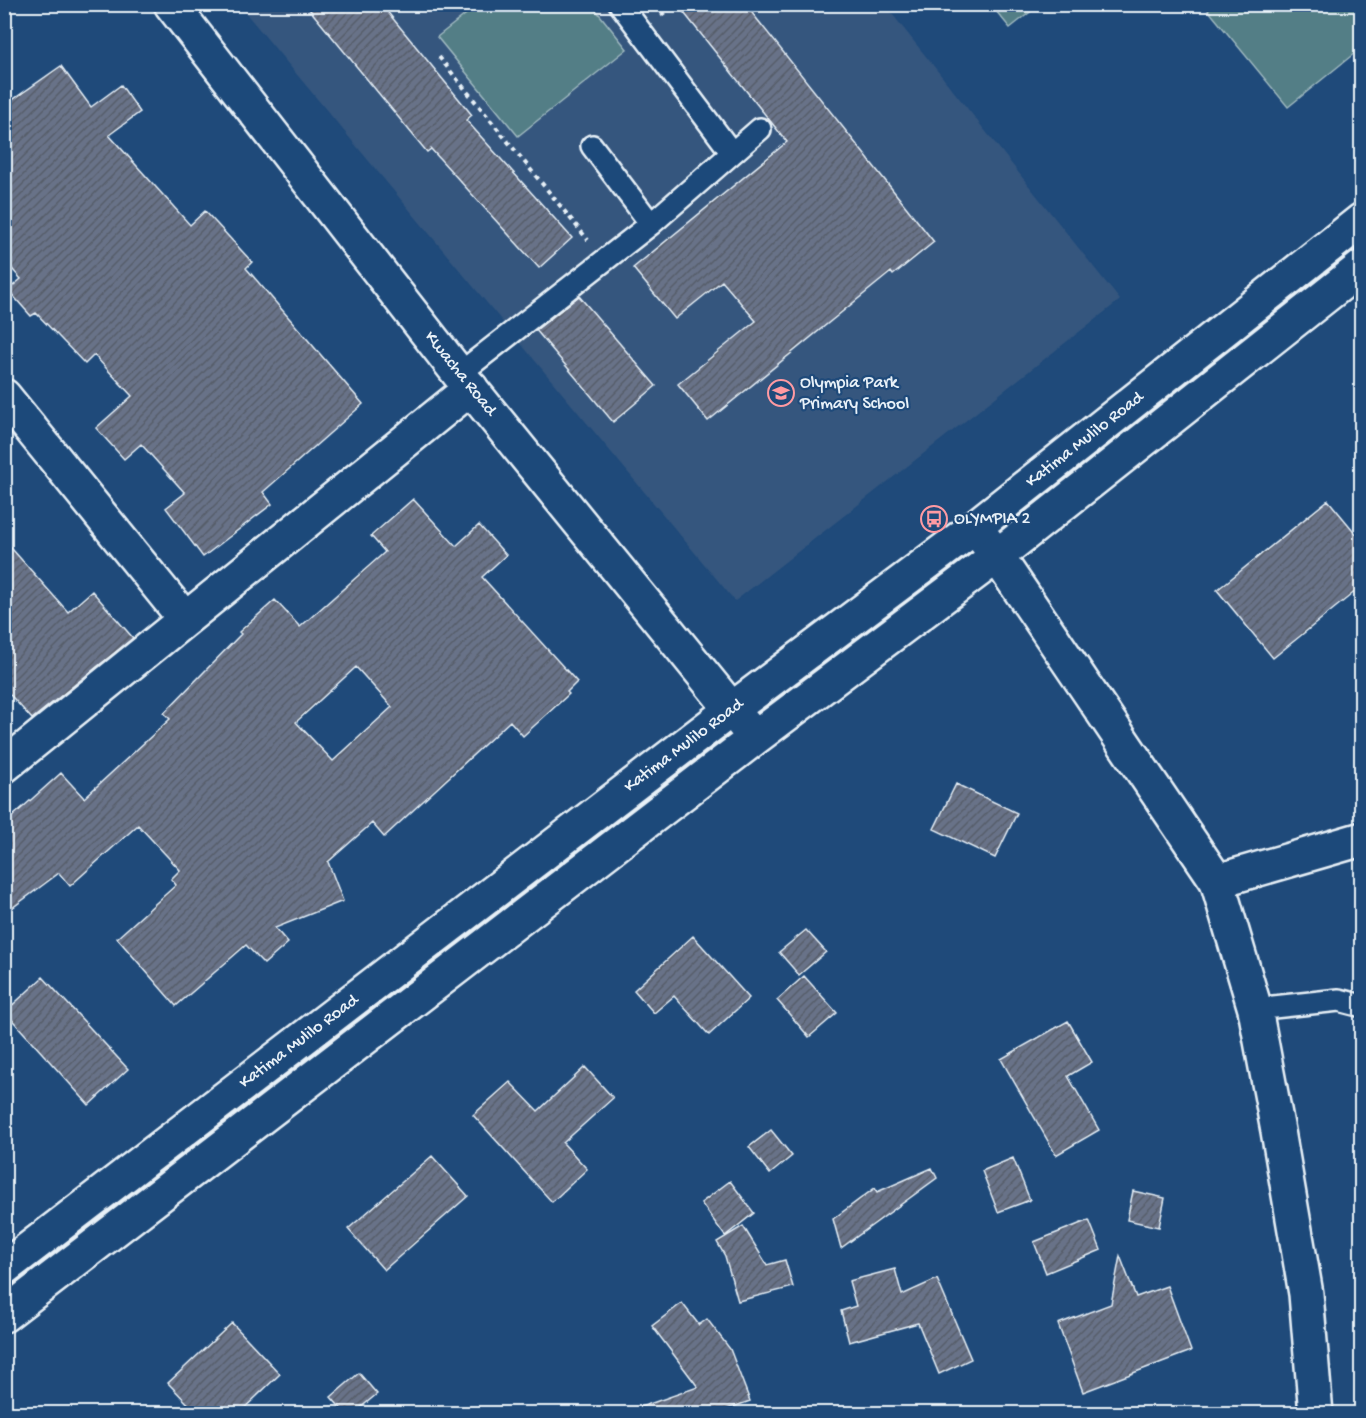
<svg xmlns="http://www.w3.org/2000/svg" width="1366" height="1418" font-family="'Gochi Hand',sans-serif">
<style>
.built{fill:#35567e}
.grass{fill:#537e86;stroke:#9eb8bf;stroke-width:1.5}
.building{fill:url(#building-hatch);stroke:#e8f1f8;stroke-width:1.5;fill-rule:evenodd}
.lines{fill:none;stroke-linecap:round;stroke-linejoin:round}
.service-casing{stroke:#e8f1f8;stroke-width:26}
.minor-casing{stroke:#e8f1f8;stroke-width:38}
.secondary-casing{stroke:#e8f1f8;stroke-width:38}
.path{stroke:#e8f1f8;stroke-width:4;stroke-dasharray:4.5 4.5;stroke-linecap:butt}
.service{stroke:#1f4a7a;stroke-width:21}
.minor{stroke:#1f4a7a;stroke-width:33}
.secondary{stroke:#1f4a7a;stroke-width:33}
.labels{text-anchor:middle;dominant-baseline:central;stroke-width:4.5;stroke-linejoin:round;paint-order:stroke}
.street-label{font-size:18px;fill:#e8f1f8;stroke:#1f4a7a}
.poi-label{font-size:18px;fill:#e8f1f8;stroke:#1f4a7a;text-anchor:start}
</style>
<defs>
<pattern id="building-hatch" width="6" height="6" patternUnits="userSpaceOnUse" patternTransform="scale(1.5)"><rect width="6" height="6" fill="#687288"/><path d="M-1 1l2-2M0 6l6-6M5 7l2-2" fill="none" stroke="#575d69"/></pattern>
</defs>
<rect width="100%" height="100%" fill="#1f4a7a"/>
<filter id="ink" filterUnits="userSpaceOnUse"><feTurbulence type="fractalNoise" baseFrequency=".0167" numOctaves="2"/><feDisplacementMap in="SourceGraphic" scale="12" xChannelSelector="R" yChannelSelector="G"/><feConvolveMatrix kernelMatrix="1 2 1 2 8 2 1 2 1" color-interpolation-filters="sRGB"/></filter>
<g filter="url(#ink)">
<path class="built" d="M 239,5 L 885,5 L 1120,300 L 735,601 Z"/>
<path class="grass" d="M 479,4 L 592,5 L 627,49 L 518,136 L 437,37 Z
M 991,5 L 1039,5 L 1010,28 Z
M 1204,5 L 1361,5 L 1361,48 L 1288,107 Z"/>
<path class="building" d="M 305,4 L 381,4 L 472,115 L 466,120 L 572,238 L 539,268 L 431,149 L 427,152 Z
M 677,4 L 745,4 L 934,242 L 893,275 L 891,272 L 708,421 L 678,384 L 756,321 L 722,281 L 675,319 L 633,268 L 787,142 Z
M 61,66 L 91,107 L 121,85 L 140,112 L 109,135 L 190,225 L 205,211 L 252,262 L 246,268 L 363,404 L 263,492 L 272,504 L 203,557 L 166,508 L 185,493 L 141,444 L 124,459 L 96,428 L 132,396 L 94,355 L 85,364 L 36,313 L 31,316 L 8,290 L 21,279 L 4,260 L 4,106 Z
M 579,296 L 656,386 L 613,422 L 536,330 Z
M 413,499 L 456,546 L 479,525 L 506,555 L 482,577 L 577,682 L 567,692 L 569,694 L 523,736 L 510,721 L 384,837 L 372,823 L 328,862 L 343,901 L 275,928 L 288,943 L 264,964 L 246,945 L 176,1006 L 117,938 L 176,885 L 171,879 L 180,870 L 138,825 L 70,886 L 59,873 L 4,914 L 4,824 L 61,773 L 84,798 L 170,719 L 164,713 L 241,634 L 239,632 L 275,600 L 300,627 L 385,552 L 371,536 ZM 356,667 L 392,707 L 333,761 L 296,722 Z
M 1328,500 L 1362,541 L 1362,586 L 1273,658 L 1217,590 Z
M 4,540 L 68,612 L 92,591 L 133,638 L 32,719 L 4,688 Z
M 956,784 L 1017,813 L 995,858 L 934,829 Z
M 806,930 L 826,952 L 799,975 L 779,952 Z
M 693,936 L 749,998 L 709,1035 L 674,996 L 654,1013 L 634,990 Z
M 804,976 L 837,1013 L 809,1037 L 777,1000 Z
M 43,977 L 128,1069 L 89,1105 L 5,1012 Z
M 1068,1021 L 1092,1062 L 1068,1076 L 1099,1130 L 1056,1155 L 1001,1059 Z
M 585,1067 L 613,1098 L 563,1143 L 587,1169 L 552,1202 L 473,1115 L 510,1082 L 538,1111 Z
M 771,1130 L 792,1156 L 770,1174 L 749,1147 Z
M 432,1156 L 468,1196 L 384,1270 L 348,1229 Z
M 1013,1158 L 1030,1200 L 998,1212 L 982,1171 Z
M 932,1168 L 937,1178 L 841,1248 L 833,1219 L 875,1188 L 877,1192 Z
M 730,1181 L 754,1213 L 725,1236 L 701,1203 Z
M 1133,1191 L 1165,1198 L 1159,1227 L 1127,1220 Z
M 1089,1220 L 1101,1250 L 1046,1273 L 1034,1242 Z
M 743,1226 L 767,1265 L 785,1260 L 793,1287 L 738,1301 L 725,1256 L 717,1242 Z
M 1120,1256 L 1136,1297 L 1167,1286 L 1191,1351 L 1083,1392 L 1058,1324 L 1111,1304 Z
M 895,1269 L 902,1295 L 937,1279 L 971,1359 L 939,1374 L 918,1323 L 849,1342 L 841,1311 L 856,1306 L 849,1281 Z
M 682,1303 L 699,1325 L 707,1319 L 730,1349 L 750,1401 L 716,1413 L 636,1413 L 635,1409 L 698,1387 L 652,1326 Z
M 232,1323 L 280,1374 L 239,1413 L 197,1413 L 168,1383 Z
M 359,1373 L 377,1394 L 354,1413 L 345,1413 L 331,1397 Z"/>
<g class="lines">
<defs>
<path id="service" d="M 620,4 L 732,153
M 592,146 L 651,224
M 459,374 L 651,224 L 760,129
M 1255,1009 L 1339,1000 L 1362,1006"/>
<path id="minor" d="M 4,396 L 185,619
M 975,527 L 997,556 L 1217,881 L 1255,1009 L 1278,1131 L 1306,1294 L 1316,1414
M 4,766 L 471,388
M 1217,881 L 1362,839"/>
<path id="secondary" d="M 171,4 L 459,374 L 746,727
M 4,1268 L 732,709 L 975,527 L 1362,220
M 4,1315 L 755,738 L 997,556 L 1362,267"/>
</defs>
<use href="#service" class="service-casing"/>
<use href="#minor" class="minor-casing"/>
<use href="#secondary" class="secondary-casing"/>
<path class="path" d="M 661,15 L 671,8
M 439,57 L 588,240"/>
<use href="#service" class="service"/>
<use href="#minor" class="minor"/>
<use href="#secondary" class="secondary"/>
</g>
</g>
<defs>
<symbol id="school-ring" viewBox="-11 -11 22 22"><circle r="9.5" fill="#1f4a7a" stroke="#ff9aa2" stroke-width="1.5"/><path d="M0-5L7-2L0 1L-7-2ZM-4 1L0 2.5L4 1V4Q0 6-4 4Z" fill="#ff9aa2"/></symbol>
<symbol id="bus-ring" viewBox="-11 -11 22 22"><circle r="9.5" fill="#1f4a7a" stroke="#ff9aa2" stroke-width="1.5"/><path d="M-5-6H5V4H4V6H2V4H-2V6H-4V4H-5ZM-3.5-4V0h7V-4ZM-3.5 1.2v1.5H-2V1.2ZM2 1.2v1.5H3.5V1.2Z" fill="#ff9aa2"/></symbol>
</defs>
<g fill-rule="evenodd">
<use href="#school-ring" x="766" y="378" width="30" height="30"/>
<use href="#bus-ring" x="919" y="504" width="30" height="30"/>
</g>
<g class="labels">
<g class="street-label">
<text transform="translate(460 374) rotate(51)">Kwacha Road</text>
<text transform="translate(1085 440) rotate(-38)">Katima Mulilo Road</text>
<text transform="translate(684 746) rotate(-37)">Katima Mulilo Road</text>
<text transform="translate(299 1042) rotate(-37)">Katima Mulilo Road</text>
</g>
<g class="poi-label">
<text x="800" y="383">Olympia Park<tspan x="800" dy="21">Primary School</tspan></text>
<text x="954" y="519">OLYMPIA 2</text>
</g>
</g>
<rect width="1366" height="1418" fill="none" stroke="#1f4a7a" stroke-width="24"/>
<rect x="12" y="12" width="1342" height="1394" fill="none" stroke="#e8f1f8" stroke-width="2" filter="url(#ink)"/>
</svg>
